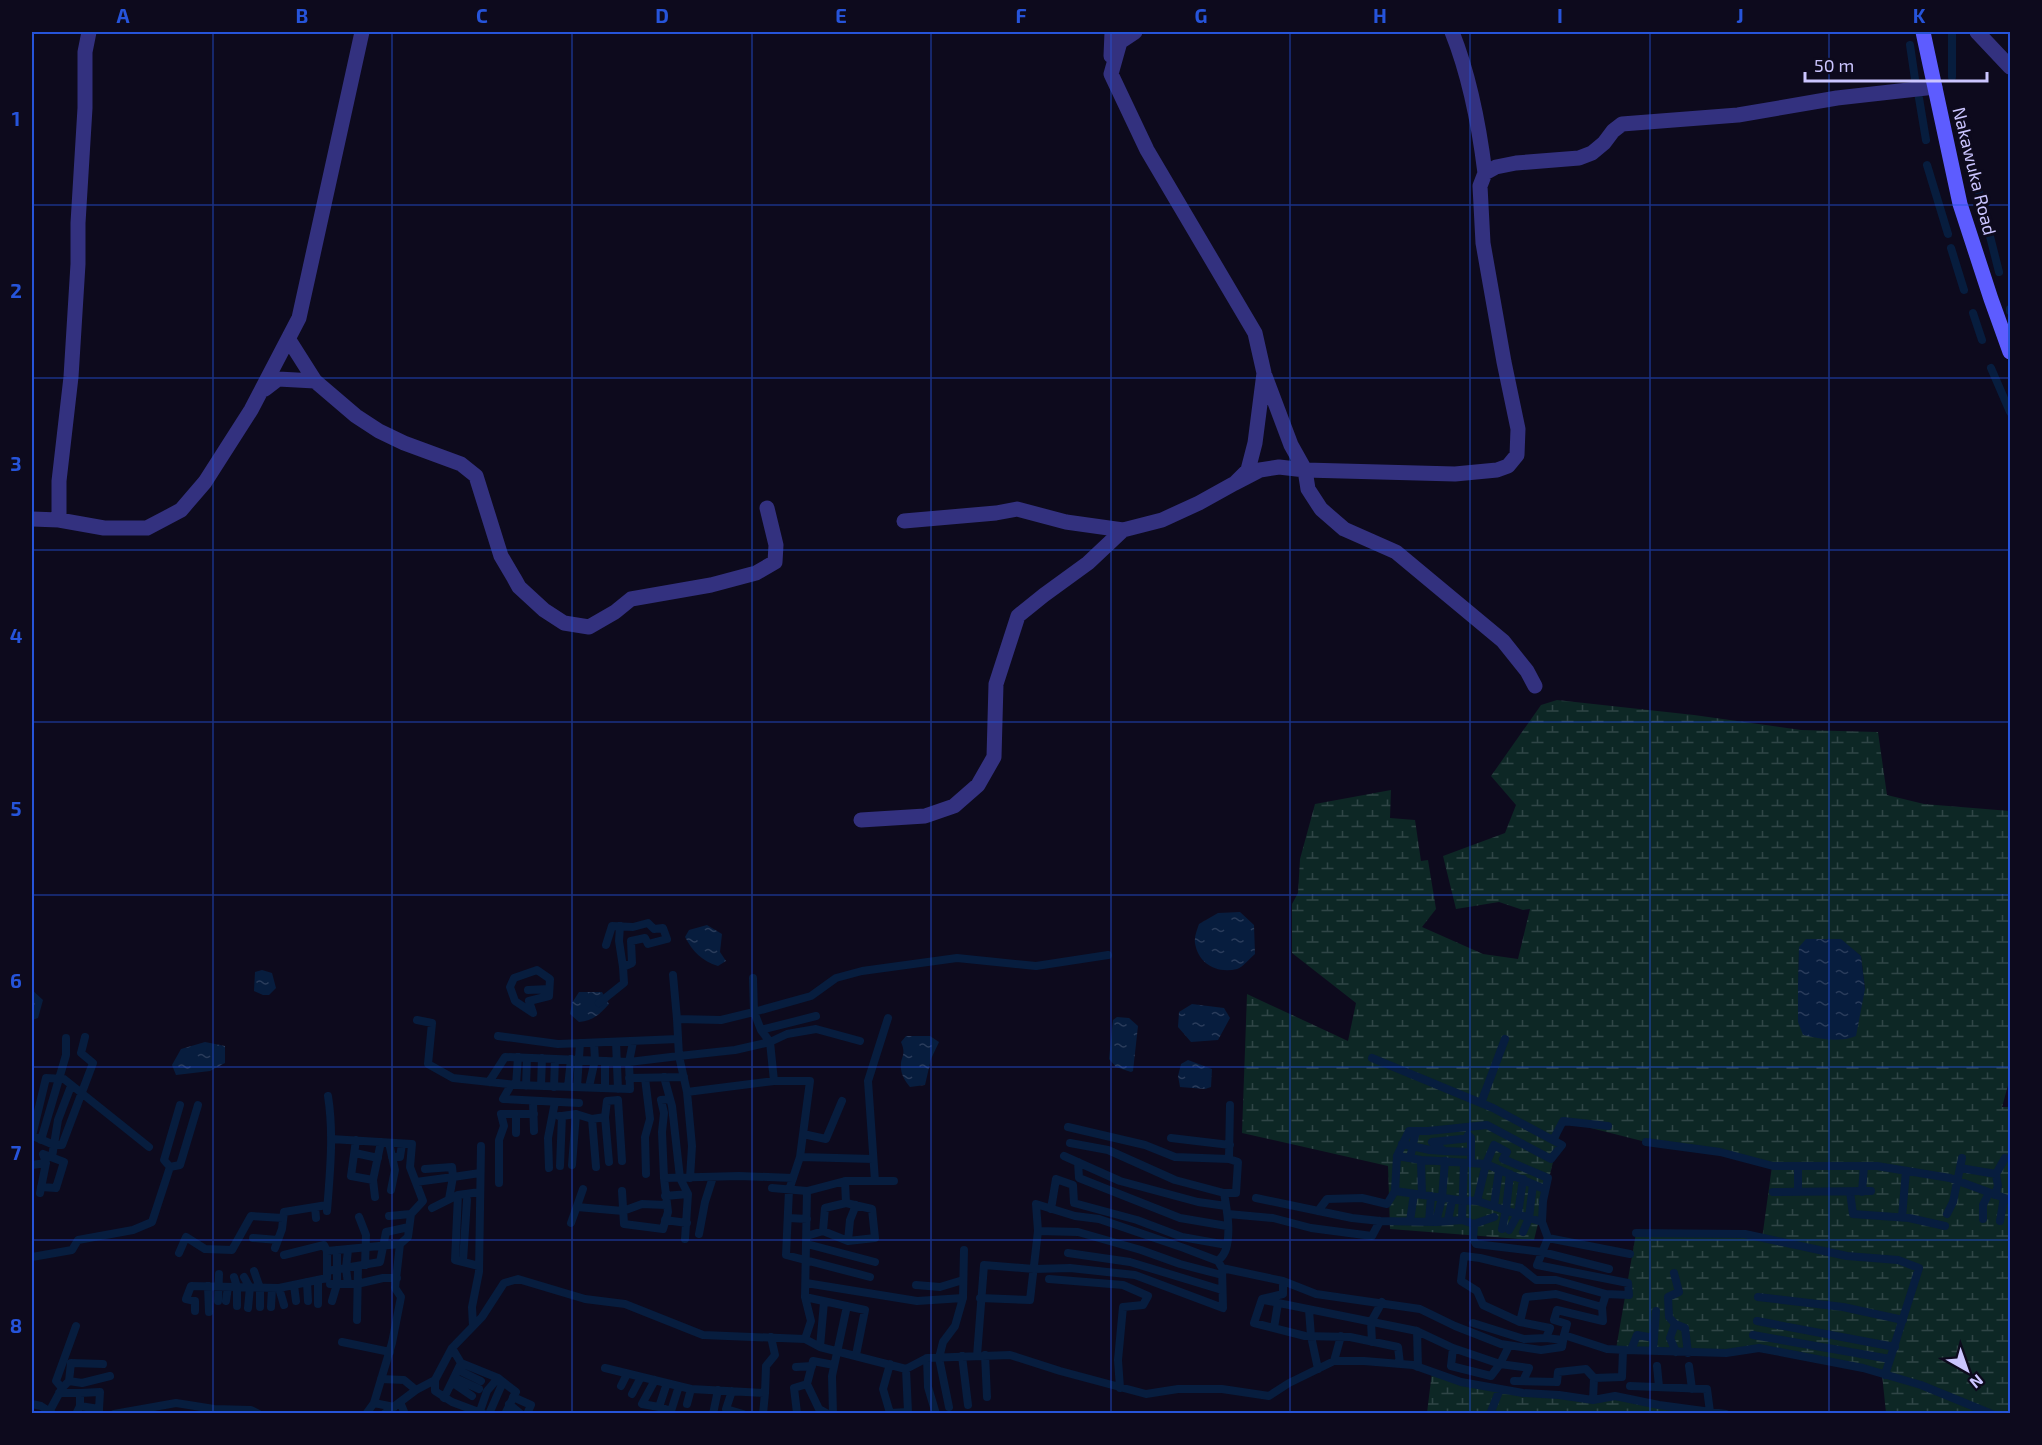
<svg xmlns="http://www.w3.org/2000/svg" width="2042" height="1445" font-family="'Exo 2',sans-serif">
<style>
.wetland{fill:url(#wetland-marsh);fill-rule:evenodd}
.water{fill:url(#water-ripples)}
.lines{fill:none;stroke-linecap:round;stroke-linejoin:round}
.stream{stroke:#071d3e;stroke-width:8}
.minor{stroke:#33317f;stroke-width:15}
.secondary{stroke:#5d5cff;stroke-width:15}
.grid{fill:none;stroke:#2654da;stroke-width:1.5;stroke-opacity:0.55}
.labels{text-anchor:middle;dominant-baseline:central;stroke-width:6;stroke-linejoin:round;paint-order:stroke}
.street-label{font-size:18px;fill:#cbc5ff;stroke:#0d0a1d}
.neatline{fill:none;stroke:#2654da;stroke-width:2}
.grid-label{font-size:20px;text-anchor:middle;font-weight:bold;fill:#2654da}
</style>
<defs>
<pattern id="wetland-marsh" width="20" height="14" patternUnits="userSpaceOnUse" patternTransform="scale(1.5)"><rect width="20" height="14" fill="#0d2725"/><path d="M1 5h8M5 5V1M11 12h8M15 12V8" fill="none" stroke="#2f4546"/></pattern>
<pattern id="water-ripples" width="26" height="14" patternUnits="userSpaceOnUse" patternTransform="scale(1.5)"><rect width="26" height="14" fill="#071d3e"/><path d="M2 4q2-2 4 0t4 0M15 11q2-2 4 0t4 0" fill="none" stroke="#2a3c5b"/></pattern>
</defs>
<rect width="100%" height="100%" fill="#0d0a1d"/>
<path class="wetland" d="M 1557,700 L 1694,715 L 1801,730 L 1878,732 L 1887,795 L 1924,804 L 2010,811 L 2010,1078 L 2002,1107 L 2010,1107 L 2010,1413 L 1886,1413 L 1882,1374 L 1759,1348 L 1726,1353 L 1616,1349 L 1636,1233 L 1745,1234 L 1762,1239 L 1772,1166 L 1720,1152 L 1646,1142 L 1563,1121 L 1534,1240 L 1390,1229 L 1388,1166 L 1242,1133 L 1247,994 L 1348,1041 L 1356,1003 L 1292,953 L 1292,904 L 1298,893 L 1300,859 L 1315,804 L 1391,790 L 1390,818 L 1415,820 L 1421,861 L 1428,860 L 1436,909 L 1422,927 L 1483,954 L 1518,959 L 1530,909 L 1523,910 L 1499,902 L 1456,909 L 1443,856 L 1505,833 L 1516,805 L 1491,776 L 1541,705 ZM 1841,940 L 1861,956 L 1865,989 L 1798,1022 L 1799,947 Z
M 1432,1372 L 1461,1382 L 1523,1393 L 1559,1395 L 1593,1400 L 1615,1396 L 1659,1405 L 1726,1413 L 1427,1413 Z"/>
<path class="water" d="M 1240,912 L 1254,925 L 1255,954 C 1250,958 1243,967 1237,969 C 1216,974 1198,963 1195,943 C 1194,937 1197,930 1199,924 L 1218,913 Z
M 707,925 L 722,934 L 720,952 L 726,961 L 718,966 C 702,961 693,952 685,937 L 689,930 Z
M 1806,939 L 1841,939 L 1861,956 L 1865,989 L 1856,1036 C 1839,1043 1821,1039 1803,1035 L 1798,1022 L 1798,986 L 1799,947 Z
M 262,970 L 272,973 L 276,988 L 269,995 L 263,995 L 254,991 L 255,972 Z
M 32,990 L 43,1000 L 38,1018 L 32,1020 Z
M 579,992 L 602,992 L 609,1004 C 600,1014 593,1021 579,1022 L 570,1014 L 572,1003 Z
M 1192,1004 L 1224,1008 L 1230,1018 L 1218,1040 L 1191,1042 L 1178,1027 L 1179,1012 Z
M 1117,1017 L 1129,1018 L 1138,1026 L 1133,1071 L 1131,1072 L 1116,1067 L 1109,1059 L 1113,1020 Z
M 906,1036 L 930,1036 L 939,1042 L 931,1059 L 925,1085 L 910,1087 C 906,1082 901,1075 901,1068 C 900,1056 907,1056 901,1042 Z
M 205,1042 L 225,1046 L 225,1063 L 210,1071 L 176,1075 L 172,1065 L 181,1049 Z
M 1188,1060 L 1212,1069 L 1211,1087 L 1205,1089 L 1180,1087 L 1178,1076 L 1181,1064 Z"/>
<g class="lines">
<path class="stream" d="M 1952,32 L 1952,77
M 1910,45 L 1915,79
M 1919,98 L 1926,140
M 1969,153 L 1999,272
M 1927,165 L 1948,234
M 1951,248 L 1964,290
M 2010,309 L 2010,311
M 1973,313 L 1982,340
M 1991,368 L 2010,412
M 620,926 L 619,941 L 623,967
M 537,970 L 550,979 L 549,996 L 529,1001 L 533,1013 L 515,1001 L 510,987 L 514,978 Z
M 673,975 L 677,1019 L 721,1020 L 754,1012 L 753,978
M 528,990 L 549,989
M 599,1003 L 624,983 L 623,967 L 632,963 L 631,941 L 645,938 L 648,944 L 667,939 L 663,928 L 654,929 L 648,923 L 633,927 L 612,926 L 606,945
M 677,1019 L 679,1056 L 735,1050 L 770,1042 L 761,1030 L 816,1016
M 417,1020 L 432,1023 L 428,1064 L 453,1078 L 516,1085 L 630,1089 L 629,1062 L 633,1042
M 761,1030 L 754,1012 L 811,996 L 836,978 L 862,971 L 957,958 L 1036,966 L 1108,955
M 498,1036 L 558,1044 L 678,1039
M 860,1041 L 816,1029 L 787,1034 L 770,1042 L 774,1081 L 810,1081 L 800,1157 L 789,1190 L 786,1255 L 870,1277
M 616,1042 L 618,1089
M 1372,1058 L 1493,1108 L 1562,1145 L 1551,1159 L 1487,1125 L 1428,1131 L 1409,1131 L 1397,1156
M 664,1077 L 672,1106 L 680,1178 L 688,1194 L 685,1239
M 629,1078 L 684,1077
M 645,1078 L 650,1119 L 645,1137 L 646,1174
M 489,1082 L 505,1057 L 629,1062 L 679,1056 L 687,1092 L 774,1081
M 511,1085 L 503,1099 L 579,1103
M 516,1085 L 518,1057
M 526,1086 L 527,1058
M 541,1086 L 542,1058
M 554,1087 L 555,1059
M 568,1087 L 571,1059
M 577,1087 L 580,1043
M 589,1087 L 595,1060 L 594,1043
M 605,1088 L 605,1061
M 687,1092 L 692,1146 L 690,1178
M 533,1101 L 534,1131
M 1481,1103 L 1505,1039
M 516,1114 L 516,1133
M 576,1114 L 592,1119 L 596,1167
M 559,1116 L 562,1116 L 560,1166
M 562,1116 L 576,1114 L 572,1165
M 605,1117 L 607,1101 L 618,1100 L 622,1161
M 592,1119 L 605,1117 L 609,1162
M 1068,1127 L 1145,1145 L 1175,1157 L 1229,1159
M 803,1134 L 826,1139 L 842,1101
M 1468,1135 L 1471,1138 L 1471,1163
M 32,1136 L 46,1078 L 64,1079 L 149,1147
M 33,1136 L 54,1145 L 62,1145 L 93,1063 L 81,1053 L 85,1037
M 1171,1138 L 1230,1145
M 331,1139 L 412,1144 L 410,1167 L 423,1201 L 411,1214 L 408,1237 L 400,1244 L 395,1288 L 401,1297 L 392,1343 L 374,1403 L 366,1414
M 41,1140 L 66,1055 L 66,1038
M 356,1140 L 351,1176 L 373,1180 L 381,1142
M 1553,1140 L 1563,1121 L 1608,1126
M 1646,1142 L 1720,1152 L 1773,1166 L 1877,1166 L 1950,1178 L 2010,1200
M 389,1143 L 395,1170 L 391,1190
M 1070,1143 L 1108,1150 L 1175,1180 L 1224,1193
M 1402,1144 L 1430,1150 L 1444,1151 L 1432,1142 L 1471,1138
M 1444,1151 L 1471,1152
M 355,1153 L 378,1158
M 1064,1156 L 1120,1181 L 1198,1202 L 1226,1206
M 52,1157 L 58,1120 L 71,1086
M 392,1157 L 400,1157 L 402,1144
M 800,1157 L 873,1159
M 1410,1158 L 1416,1131
M 1421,1160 L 1422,1195
M 1078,1162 L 1079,1178 L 1180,1218 L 1227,1226
M 32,1165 L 46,1163 L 40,1193
M 170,1167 L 164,1160 L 180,1105
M 549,1168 L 548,1138 L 555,1102
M 1960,1168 L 1996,1174
M 664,1178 L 662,1132 L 664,1113 L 661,1100 L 670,1099
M 373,1180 L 375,1197
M 845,1181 L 894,1181
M 875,1181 L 868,1081 L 888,1018
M 416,1182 L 453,1177 L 452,1167 L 425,1169
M 499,1183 L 499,1140 L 504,1126 L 501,1114 L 534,1114
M 41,1187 L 56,1188 L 64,1162 L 43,1154 L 46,1163
M 772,1188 L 807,1191 L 845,1181 L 846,1203 L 872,1209 L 875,1238 L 848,1241 L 823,1231 L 807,1236
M 1542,1188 L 1486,1164 L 1477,1201 L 1542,1222 L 1548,1238
M 622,1191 L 624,1224 L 663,1229 L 668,1212 L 664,1178 L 739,1176 L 793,1178
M 1395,1191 L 1458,1200 L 1477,1201
M 1773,1192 L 1871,1191
M 1798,1192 L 1798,1166
M 1850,1192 L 1853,1214 L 1909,1218 L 1945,1226
M 1862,1192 L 1864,1166
M 458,1195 L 455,1260 L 479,1266
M 1995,1195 L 1998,1186 L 1996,1174 L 2005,1158
M 665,1196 L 688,1194
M 1256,1198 L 1352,1218 L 1380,1221 L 1436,1222 L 1462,1220 L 1474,1224 L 1473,1239 L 1476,1244 L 1542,1252 L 1609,1269
M 449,1199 L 453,1177 L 480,1173
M 1494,1206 L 1499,1170
M 315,1207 L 316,1218
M 577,1207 L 623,1211 L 642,1204 L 666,1205
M 432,1208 L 458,1195 L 480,1192
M 1051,1209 L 1056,1179 L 1073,1185 L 1074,1203 L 1137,1220 L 1182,1237 L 1227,1245
M 327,1211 C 330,1172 334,1134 328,1096
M 1318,1211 L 1327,1199 L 1362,1198 L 1387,1204 L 1395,1191 L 1397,1156 L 1421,1160 L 1486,1164 L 1494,1145 L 1507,1152 L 1503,1159 L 1548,1178 L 1543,1201 L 1542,1222
M 1228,1214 L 1273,1218 L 1311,1228 L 1372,1236 L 1380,1221
M 1947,1214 L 1953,1202 L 1962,1158
M 389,1216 L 411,1214
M 359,1217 L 366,1235 L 365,1265
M 1902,1217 L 1906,1171
M 789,1218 L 807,1219
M 1983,1219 L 1983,1205 L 1989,1193
M 665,1220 L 687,1223
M 1448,1220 L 1452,1200
M 1462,1220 L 1464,1163
M 1410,1221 L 1414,1194
M 2000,1221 L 2004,1198
M 1429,1222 L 1431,1196
M 1436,1222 L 1442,1198 L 1445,1161
M 571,1223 L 583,1189
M 1474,1224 L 1494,1217
M 1502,1229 L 1506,1210 L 1510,1174
M 1509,1230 L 1518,1214 L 1523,1179
M 823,1231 L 825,1208 L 846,1203
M 1038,1231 L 1078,1232 L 1141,1250 L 1180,1264 L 1222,1275
M 1523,1232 L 1529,1218 L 1533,1184
M 1636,1233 L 1745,1234 L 1847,1256 L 1898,1260 L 1919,1268 L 1885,1375
M 699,1234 L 705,1202 L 713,1177
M 253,1238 L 278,1240
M 848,1241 L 850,1220 L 856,1205
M 807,1244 L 875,1262
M 275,1248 L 282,1229 L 284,1212 L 327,1205
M 327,1251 L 400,1244
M 179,1253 L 186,1237 L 205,1249 L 232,1250 L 251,1216 L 283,1218
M 1068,1253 L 1130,1262 L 1222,1290
M 32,1257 L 72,1250 L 78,1240 L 133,1230 L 152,1222 L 170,1167 L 180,1165 L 198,1105
M 463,1261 L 467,1200
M 254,1271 L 260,1288 L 260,1307
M 327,1271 L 380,1262 L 386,1232 L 409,1227
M 1674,1273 L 1679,1292 L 1668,1297 L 1669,1317 L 1675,1324 L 1670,1338 L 1676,1352
M 234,1277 L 237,1287 L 237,1306
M 244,1277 L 250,1288
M 1049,1279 L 1123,1285 L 1148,1296 L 1143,1305 L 1123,1307 L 1118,1360 L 1120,1388
M 1283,1281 L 1283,1294 L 1262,1299 L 1254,1323 L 1305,1336 L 1350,1337 L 1398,1347 L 1400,1364
M 307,1282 L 308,1301
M 806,1283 L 917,1301 L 963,1298
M 330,1284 L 357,1284 L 383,1278 L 397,1278
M 348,1284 L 346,1268 L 348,1250
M 294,1285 L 296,1301
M 916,1285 L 940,1287 L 963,1280
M 208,1286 L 209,1312
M 279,1288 L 284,1305
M 805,1297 L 807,1191
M 1758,1297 L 1843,1307 L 1903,1320
M 980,1298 L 1030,1300 L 1038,1231 L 1036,1204 L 1075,1216 L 1099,1219 L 1184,1248 L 1218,1261 L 1222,1268 L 1283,1281 L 1316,1294 L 1420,1309 L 1455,1326 L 1501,1344 L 1541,1350 L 1562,1347 L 1564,1335 L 1607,1349 L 1626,1350 L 1726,1353 L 1759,1348 L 1863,1368 L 1921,1385 L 1992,1414
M 1264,1300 L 1417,1331 L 1418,1367
M 218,1301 L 219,1274
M 226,1301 L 228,1287
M 332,1301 L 337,1284 L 337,1250
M 318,1304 L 318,1280
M 271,1307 L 272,1288
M 248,1308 L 250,1287
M 1309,1310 L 1311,1336 L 1318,1369
M 195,1311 L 195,1301 L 186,1299 L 191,1286 L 279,1288 L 327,1278 L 327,1251 L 324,1245 L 284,1255
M 357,1320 L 358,1266
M 1757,1321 L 1895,1347
M 1520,1322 L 1526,1297 L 1556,1294 L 1602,1307
M 1473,1323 L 1524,1339 L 1546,1338
M 1675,1324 L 1685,1328 L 1688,1353
M 473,1326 L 472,1307 L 479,1272 L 481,1146
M 1274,1328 L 1278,1303
M 1417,1331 L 1453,1348 L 1451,1366 L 1491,1376 L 1500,1364 L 1529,1368 L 1523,1381
M 1564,1335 L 1567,1324 L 1554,1320 L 1557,1310 L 1603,1321 L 1602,1307 L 1606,1294
M 1753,1335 L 1890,1359
M 1654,1338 L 1656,1311
M 805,1339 L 811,1321 L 805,1297 L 865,1310 L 856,1355
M 1563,1340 L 1546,1338 L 1550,1328 L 1520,1322 L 1483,1305 L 1477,1291 L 1461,1281 L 1464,1256 L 1480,1258 L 1521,1268 L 1536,1280 L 1556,1280 L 1606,1294 L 1629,1295 L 1628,1283 L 1537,1265 L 1548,1238 L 1630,1254
M 342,1342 L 390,1352
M 1372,1342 L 1371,1322 L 1382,1302
M 820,1347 L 824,1302
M 452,1348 L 461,1363 L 498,1378 L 516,1392 L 513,1397 L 531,1405 L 527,1414
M 1453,1348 L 1500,1364 L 1509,1346
M 1631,1350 L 1637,1335 L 1654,1338 L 1653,1351
M 985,1355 L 987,1397
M 962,1356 L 968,1405
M 977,1356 L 984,1265 L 1034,1269 L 1070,1268 L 1135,1275 L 1223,1308 L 1222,1268 L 1218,1261 C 1221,1258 1225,1253 1226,1249 C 1231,1232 1227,1210 1224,1193 L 1236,1193 L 1238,1162 L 1229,1159 L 1230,1105
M 927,1358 L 928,1387 L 936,1414
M 1334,1361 L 1341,1336
M 890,1364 L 883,1389 L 890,1413 L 908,1412 L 906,1369
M 1657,1366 L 1659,1387
M 1689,1366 L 1692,1389
M 796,1367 L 812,1366
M 605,1368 L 691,1389 L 687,1404
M 458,1370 L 481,1381
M 455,1378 L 479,1389
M 1594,1378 L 1622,1377 L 1623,1350 L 1626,1350
M 381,1379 L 404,1380 L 416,1390
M 435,1380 L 435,1391 L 452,1402 L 484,1414
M 655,1380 L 642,1404 L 659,1407 L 667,1383
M 69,1381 L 82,1383 L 110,1376
M 1514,1381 L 1557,1382 L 1558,1372 L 1586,1369 L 1594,1378 L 1593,1400
M 453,1383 L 472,1396
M 621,1386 L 627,1374
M 1630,1386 L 1707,1389 L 1710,1412
M 62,1388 L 69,1381 L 71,1363 L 103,1364
M 691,1389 L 765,1393 L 766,1366 L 775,1355 L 771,1337
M 732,1391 L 726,1409 L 743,1414
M 59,1393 L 80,1393 L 80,1406 L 76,1414
M 80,1393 L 100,1392 L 99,1409
M 632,1394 L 641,1377
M 444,1398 L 461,1363
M 400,1402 L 405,1414
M 374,1403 L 394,1407
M 32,1404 L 41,1406 L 52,1413
M 509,1404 L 521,1414
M 80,1406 L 99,1409 L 99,1412
M 659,1407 L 671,1411 L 679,1386
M 949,1407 L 939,1358 L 943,1342 L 955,1326 L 963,1298 L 964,1250
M 480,1411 L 487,1391 L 498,1378
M 797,1413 L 794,1388 L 807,1384
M 48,1414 L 62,1388 L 56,1381 L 76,1326
M 114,1414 L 176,1403 L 214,1409 L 251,1410 L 259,1414
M 384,1414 L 416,1390 L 435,1380 L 452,1348 L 482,1317 L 504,1283 L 518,1279 L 585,1299 L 625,1304 L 703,1335 L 805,1339 L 820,1347 L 906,1369 L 927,1358 L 1010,1355 L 1060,1371 L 1146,1394 L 1178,1389 L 1222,1389 L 1269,1396 L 1289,1383 L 1334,1361 L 1364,1361 L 1413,1365 L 1461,1382 L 1523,1393 L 1559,1395 L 1593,1400 L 1615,1396 L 1659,1405 L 1726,1414
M 489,1414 L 503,1382
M 505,1414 L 515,1394
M 713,1414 L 718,1390
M 763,1414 L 765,1393
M 828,1414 L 819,1409 L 807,1384 L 813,1361 L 834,1365
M 833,1414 L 832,1376 L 847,1306
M 1490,1414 L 1500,1389"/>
<path class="minor" d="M 1452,32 C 1470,77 1479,125 1485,173
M 1977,32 L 2010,67
M 1111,56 L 1112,32
M 289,340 L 315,381 L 356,416 L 379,431 L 404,443 L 461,464 L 476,476 L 501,556 L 514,578 L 519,587 L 544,610 L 564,623 L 589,627 L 615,612 L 631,599 L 711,585 L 756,573 L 775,562 L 776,545 L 767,508
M 1265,376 L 1291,445 L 1305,470 L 1308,489 L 1321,509 L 1344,529 L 1396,552 L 1503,641 L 1527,671 L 1535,686
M 265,389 L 278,379 L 315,381
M 1235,483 L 1260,470 L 1279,467 L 1305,470 L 1455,474 L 1497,470 L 1508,466 L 1517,455 L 1518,429 L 1504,362 L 1483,243 L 1480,186 L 1485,173 L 1496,167 L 1516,163 L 1579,158 L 1592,153 L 1604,143 L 1613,131 L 1622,124 L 1738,115 L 1837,98 L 1935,87
M 32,519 L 59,520 L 104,528 L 147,528 L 181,510 L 205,482 L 251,410 L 299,318 L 362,32
M 59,520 L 59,481 L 71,377 L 78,264 L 78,223 L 85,108 L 85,52 L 89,32
M 904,521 L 996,513 L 1017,509 L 1066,522 L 1123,530 L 1162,520 L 1199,503 L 1235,483 L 1248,470 L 1255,443 L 1264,373 L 1255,333 L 1147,150 L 1111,74 L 1120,42 L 1135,32
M 861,820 L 925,816 L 954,806 L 978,785 L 994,757 L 996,684 L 1018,616 L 1044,595 L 1088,563 L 1123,530"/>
<path class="secondary" d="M 1923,32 L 1960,204 L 1991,299 L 2010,352"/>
</g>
<path class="grid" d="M 213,32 L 213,1414M 392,32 L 392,1414M 572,32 L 572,1414M 752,32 L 752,1414M 931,32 L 931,1414M 1111,32 L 1111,1414M 1290,32 L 1290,1414M 1470,32 L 1470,1414M 1650,32 L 1650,1414M 1829,32 L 1829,1414M 32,205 L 2010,205M 32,378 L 2010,378M 32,550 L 2010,550M 32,722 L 2010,722M 32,895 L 2010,895M 32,1067 L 2010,1067M 32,1240 L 2010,1240"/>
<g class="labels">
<g class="street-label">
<text transform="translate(1975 171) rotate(76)">Nakawuka Road</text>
</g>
</g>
<rect width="2042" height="1445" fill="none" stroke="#0d0a1d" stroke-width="66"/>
<g transform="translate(1967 1370) rotate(140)" stroke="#0d0a1d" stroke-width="4.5" paint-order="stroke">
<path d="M0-4.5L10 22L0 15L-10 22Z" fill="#cbc5ff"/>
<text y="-9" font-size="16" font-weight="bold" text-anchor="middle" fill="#cbc5ff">N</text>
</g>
<path d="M1805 72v9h182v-9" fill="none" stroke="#cbc5ff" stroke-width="3"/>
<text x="1814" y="72" font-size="18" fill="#cbc5ff" stroke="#0d0a1d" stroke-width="4.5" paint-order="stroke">50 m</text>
<rect x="33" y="33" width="1976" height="1379" class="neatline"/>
<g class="grid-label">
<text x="123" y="23">A</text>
<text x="302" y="23">B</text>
<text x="482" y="23">C</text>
<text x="662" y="23">D</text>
<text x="841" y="23">E</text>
<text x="1021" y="23">F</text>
<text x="1201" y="23">G</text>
<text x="1380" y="23">H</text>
<text x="1560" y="23">I</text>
<text x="1740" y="23">J</text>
<text x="1919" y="23">K</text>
<text x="16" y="126">1</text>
<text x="16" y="298">2</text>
<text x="16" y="471">3</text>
<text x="16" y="643">4</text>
<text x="16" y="816">5</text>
<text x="16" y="988">6</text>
<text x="16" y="1160">7</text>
<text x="16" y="1333">8</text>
</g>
</svg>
